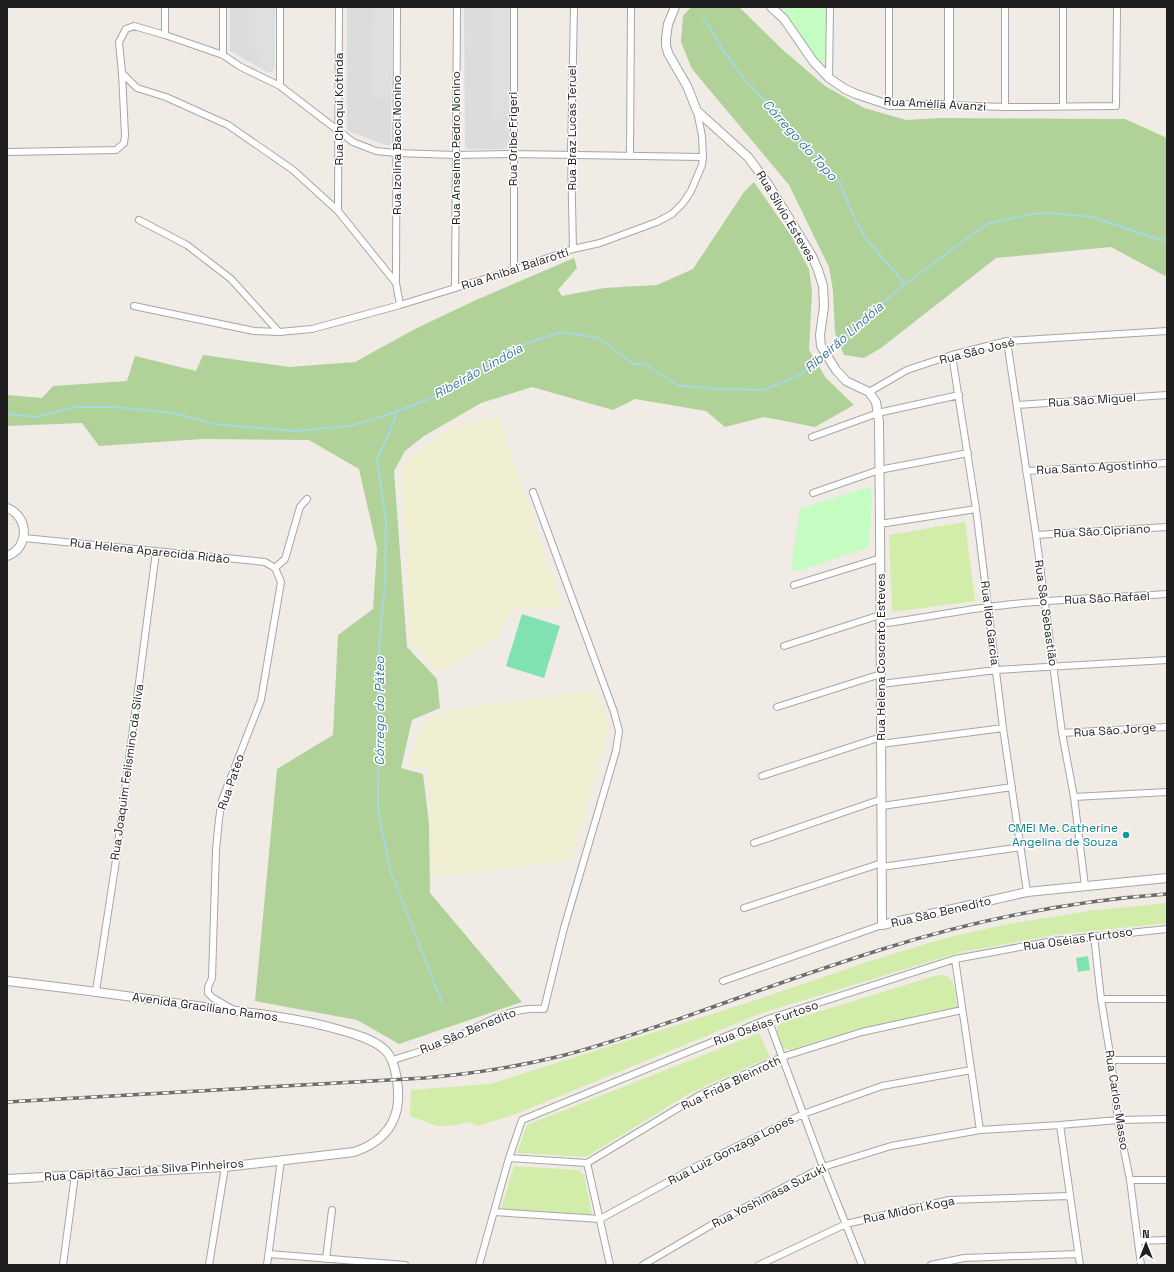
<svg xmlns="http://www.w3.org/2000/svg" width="1174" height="1272" font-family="'Space Grotesk',sans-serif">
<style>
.residential{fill:#dddcdc}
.farmland{fill:#f0eed0}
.grass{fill:#d2eca9}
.forest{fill:#b0d198}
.park{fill:#c4fcc1}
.pitch{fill:#80e2b0}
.parking{fill:#dfdfdf}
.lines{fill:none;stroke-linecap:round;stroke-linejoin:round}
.stream{stroke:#a4d9df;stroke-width:2}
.minor-casing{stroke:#a6a6a6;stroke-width:8}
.tertiary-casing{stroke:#a6a6a6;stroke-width:10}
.minor{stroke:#fff;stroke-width:6}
.tertiary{stroke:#fff;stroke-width:8}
.rail-casing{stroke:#6d6d6d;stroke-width:3.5}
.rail{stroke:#fff;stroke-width:2;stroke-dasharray:6;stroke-linecap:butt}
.culture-dot{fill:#0f9aa8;stroke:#fff;stroke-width:1.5}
.labels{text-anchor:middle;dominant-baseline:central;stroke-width:3;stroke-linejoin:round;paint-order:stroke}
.street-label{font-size:12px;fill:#1f1f1f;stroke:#fff}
.culture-label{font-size:12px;fill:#0d838f;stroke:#fff;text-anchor:end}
.water-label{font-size:13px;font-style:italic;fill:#3f799b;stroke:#fff}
</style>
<rect width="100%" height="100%" fill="#f0ebe5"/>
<path class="residential" d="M 230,7 L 275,7 L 274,68 L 272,72 L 269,73 L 230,51 Z
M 347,7 L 392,7 L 391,142 L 390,145 L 386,145 L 348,131 L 347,129 Z
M 464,7 L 510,7 L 510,139 L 509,145 L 506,149 L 468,149 L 465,147 Z"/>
<path class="farmland" d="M 498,416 L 563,607 L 511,610 L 498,638 L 439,671 L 410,643 L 402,464 L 450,428 Z
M 596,690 L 609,726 L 571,860 L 433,877 L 428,768 L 407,766 L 425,720 L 448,710 Z"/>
<path class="grass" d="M 965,522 L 975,601 L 892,612 L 889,535 Z
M 1167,903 L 1167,923 L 1055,935 L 961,952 L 762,1013 L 516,1114 L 478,1126 L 467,1122 L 451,1126 L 437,1126 L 410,1116 L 411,1090 L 490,1084 L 750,1002 L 867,962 L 942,939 L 1003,925 L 1088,911 Z
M 938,975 C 956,974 954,990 957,1005 L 956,1009 L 951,1011 L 855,1030 L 790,1050 L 783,1048 L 777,1032 L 777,1027 L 782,1023 Z
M 759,1033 L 770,1057 L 690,1093 L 586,1157 L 517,1153 L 527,1125 Z
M 514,1166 L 579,1170 L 584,1175 L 592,1215 L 501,1209 Z"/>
<path class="forest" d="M 691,7 L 739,7 L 783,50 L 825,86 L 864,108 L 906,120 L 940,118 L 1125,119 L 1167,138 L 1167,277 L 1111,247 L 996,258 L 881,348 L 864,358 L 844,355 L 835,333 L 833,291 L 829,267 L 789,185 L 692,69 L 681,42 L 683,16 Z
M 754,182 L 792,237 L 809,269 L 812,292 L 809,350 L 826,378 L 854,405 L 815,427 L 764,417 L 725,427 L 706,411 L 635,399 L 613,410 L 532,387 L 481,403 L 424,436 L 405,451 L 394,471 L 407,647 L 437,679 L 440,708 L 412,720 L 401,768 L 423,774 L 429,824 L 430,893 L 522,1002 L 399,1044 L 357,1020 L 255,1001 L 277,769 L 333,735 L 338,635 L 373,609 L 377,548 L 359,469 L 309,440 L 203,439 L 99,446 L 82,423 L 7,426 L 7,395 L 42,398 L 53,386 L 127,381 L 135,356 L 196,371 L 203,355 L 289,367 L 355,362 L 415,329 L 476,300 L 574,258 L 577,268 L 558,290 L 562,296 L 604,288 L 657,285 L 693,269 L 744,192 Z"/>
<path class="park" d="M 774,7 L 827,7 L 827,56 C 825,61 824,64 818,63 Z
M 868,487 L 871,489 L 872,500 L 869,545 L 866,548 L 799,571 L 795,571 L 791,568 L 800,509 Z"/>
<path class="pitch" d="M 522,614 L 560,626 L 544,678 L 506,666 Z
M 1088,956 L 1090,970 L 1078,972 L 1076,958 Z"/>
<path class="parking" d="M 255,7 L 273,7 L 273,71 L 257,65 L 258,52 L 255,50 Z
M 373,7 L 392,7 L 391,98 L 372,98 Z
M 490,7 L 509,7 L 509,109 L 506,110 L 505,118 L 501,118 L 501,121 L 489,121 Z"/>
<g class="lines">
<path class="stream" d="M 704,18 L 721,47 L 745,80 L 829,168 L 840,183 L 856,222 L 867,240 L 905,284
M 827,351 L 905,284 L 987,224 L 1031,214 L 1052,213 L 1093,217 L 1154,238 L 1167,241
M 396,412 L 394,421 L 377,460 L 386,520 L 385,582 L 379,647 L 378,810 L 390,870 L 443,1005
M 7,414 L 36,417 L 75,407 L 115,407 L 173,413 L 214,424 L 294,431 L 349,426 L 384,416 L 429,399 L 464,382 L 480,368 L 522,345 L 561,332 L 599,338 L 633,364 L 645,364 L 677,385 L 714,389 L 764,390 L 800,375 L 824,354"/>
<defs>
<path id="minor" d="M 165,35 L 165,7
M 223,55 L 223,7
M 122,73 L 137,88 L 166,97 L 228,125 L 293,170 L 338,211 L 396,283 L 400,305
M 829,78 L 830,7
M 280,86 L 280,7
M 889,105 L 889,7
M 949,105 L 1005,107 L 1116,106 L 1117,7
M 1063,106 L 1063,7
M 1005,107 L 1005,7
M 7,152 L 116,150 L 124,143 L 125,135 L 122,73 L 119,42 L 126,29 L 134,26 L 165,35 L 223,55 L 241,67 L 280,86 L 353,142 L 376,151 L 396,153 L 455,155 L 513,154 L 703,157
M 630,155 L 631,7
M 338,211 L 339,7
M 139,220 L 187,245 L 231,279 L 279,332
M 573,249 L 571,155 L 574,7
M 514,270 L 514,7
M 396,283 L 397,7
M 455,288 L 457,7
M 134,306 L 254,331 L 279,332 L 312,329 L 400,305 L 514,270 L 573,249 L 600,243 L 657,222 L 672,214 L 683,203 L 691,191 L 702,165 L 703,157 L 702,136 L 697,111
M 1007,341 L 1036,535 L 1062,733 L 1074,797 L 1085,886
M 952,355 L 976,509 L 1003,728 L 1027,892
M 869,392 L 907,370 L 952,355 L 1007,341 L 1167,331
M 1017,405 L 1167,395
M 812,437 L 878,413 L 959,395
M 1026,471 L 1167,463
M 813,493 L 879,470 L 968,453
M 880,524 L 976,509
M 1036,535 L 1167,527
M 24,538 L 265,562 L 275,568
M 275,568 L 285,559 L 300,507 L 307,499
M 794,585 L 881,558
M 880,624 C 916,619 952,612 988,607 C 1047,599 1107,598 1167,594
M 784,646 L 880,615
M 881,684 L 996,670 L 1167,660
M 777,707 L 881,674
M 1062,733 L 1167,727
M 881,744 L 1003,728
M 762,776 L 881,737
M 1074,797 L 1167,792
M 882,806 L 1012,787
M 754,843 L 882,799
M 882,867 L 1021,847
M 744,908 L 882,863
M 1094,936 L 1101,999 L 1111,1060 L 1118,1120 L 1130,1180 L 1141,1265
M 955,959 L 980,1130
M 723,981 L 882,925
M 96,991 L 115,867 L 156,552
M 1101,999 L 1167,999
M 232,1009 L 213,998 L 208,993 L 208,987 L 212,978 L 216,850 L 219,819 L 222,800 L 261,700 L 281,582 L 275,568
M 768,1019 L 823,1167 L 862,1265
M 393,1060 C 411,1054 431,1049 448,1041 C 482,1027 505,1006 544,1009 L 564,928 L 616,751 L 619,731 L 614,712 L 533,492
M 1111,1060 L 1167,1060
M 1060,1125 L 1080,1265
M 509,1158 L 587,1163 L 700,1095 L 782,1057 L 862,1032 L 962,1010
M 587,1163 L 610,1265
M 1130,1180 L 1167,1180
M 494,1212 L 600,1219 L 701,1164 L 803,1114 L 882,1086 L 971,1070
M 1138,1241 L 1167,1240
M 269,1254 L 405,1265
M 326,1259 L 332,1210
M 63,1265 L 75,1175
M 209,1265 L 225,1167
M 267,1265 L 281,1160
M 479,1265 L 509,1158 L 522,1120 L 768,1019 L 955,959 L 1053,941 L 1167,929
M 643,1265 L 713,1224 L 823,1167 L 891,1146 L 980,1130 L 1060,1125 L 1118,1120 L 1167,1119
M 759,1265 L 846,1224 L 949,1200 L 1069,1196
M 931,1265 L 964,1258 L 1078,1254"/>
<path id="tertiary" d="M 675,7 L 668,24 L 666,38 L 666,45 L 668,53 L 687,86 L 697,111 L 748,157 L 768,184 L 812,256 L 818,270 L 823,286 L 824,307 L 820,335 L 821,346 L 836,370 L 846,381 L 869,392 L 876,402 L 879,422 L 880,524 L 882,925 L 1027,892 L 1167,878
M 771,7 L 784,19 L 813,61 L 829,78 L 845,89 L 856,94 L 889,105 L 949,105 L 949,7
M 7,508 C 29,516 30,548 7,556
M 7,981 C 73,988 139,998 205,1007 C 250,1013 296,1017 340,1030 C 355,1034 372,1039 384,1049 C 397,1060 400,1093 397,1109 C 392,1132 375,1145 354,1152 L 225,1167 L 7,1179"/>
</defs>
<use href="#minor" class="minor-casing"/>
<use href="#tertiary" class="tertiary-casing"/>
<use href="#minor" class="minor"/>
<use href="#tertiary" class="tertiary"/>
<defs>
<path id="rail" d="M 7,1102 L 424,1078 C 471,1074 516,1067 561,1056 C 601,1046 640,1032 679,1019 C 747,995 815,970 883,949 C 975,920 1071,901 1167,894"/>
</defs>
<use href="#rail" class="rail-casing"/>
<use href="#rail" class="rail"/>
</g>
<circle class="culture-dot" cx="1126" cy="835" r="4"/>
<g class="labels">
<g class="street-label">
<text transform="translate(935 104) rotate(3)">Rua Amélia Avanzi</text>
<text transform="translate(339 109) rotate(-90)">Rua Choqui Kotinda</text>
<text transform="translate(572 128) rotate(-90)">Rua Braz Lucas Teruel</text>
<text transform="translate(513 139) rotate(-90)">Rua Oribe Frigeri</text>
<text transform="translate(397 145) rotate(-90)">Rua Izolina Bacci Nonino</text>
<text transform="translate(456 148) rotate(-90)">Rua Anselmo Pedro Nonino</text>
<text transform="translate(786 216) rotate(59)">Rua Sílvio Esteves</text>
<text transform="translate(515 269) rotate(-18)">Rua Anibal Balarotti</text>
<text transform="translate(977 351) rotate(-14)">Rua São José</text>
<text transform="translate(1092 400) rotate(-4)">Rua São Miguel</text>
<text transform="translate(1097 467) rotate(-3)">Rua Santo Agostinho</text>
<text transform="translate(1102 531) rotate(-3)">Rua São Cipriano</text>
<text transform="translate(150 551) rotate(6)">Rua Helena Aparecida Ridão</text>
<text transform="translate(1107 598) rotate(-3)">Rua São Rafael</text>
<text transform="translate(1046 613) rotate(82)">Rua São Sebastião</text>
<text transform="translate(990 623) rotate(83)">Rua Ildo Garcia</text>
<text transform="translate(881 657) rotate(-90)">Rua Helena Coscrato Esteves</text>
<text transform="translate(1115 730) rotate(-4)">Rua São Jorge</text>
<text transform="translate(127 772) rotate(-82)">Rua Joaquim Felismino da Silva</text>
<text transform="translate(231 782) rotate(-71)">Rua Pateo</text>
<text transform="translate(941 912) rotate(-13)">Rua São Benedito</text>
<text transform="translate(1078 939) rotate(-8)">Rua Oséias Furtoso</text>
<text transform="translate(205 1007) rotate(8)">Avenida Graciliano Ramos</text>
<text transform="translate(766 1023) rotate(-20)">Rua Oséias Furtoso</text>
<text transform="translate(468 1031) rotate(-22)">Rua São Benedito</text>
<text transform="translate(731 1083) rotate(-26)">Rua Frida Bleinroth</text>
<text transform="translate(1117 1100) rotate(81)">Rua Carlos Masso</text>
<text transform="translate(731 1150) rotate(-27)">Rua Luiz Gonzaga Lopes</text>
<text transform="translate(144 1170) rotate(-4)">Rua Capitão Jaci da Silva Pinheiros</text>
<text transform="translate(769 1196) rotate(-27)">Rua Yoshimasa Suzuki</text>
<text transform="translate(909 1210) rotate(-12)">Rua Midori Koga</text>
</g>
<g class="culture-label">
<text x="1118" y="828">CMEI Me. Catherine<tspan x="1118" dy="14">Angelina de Souza</tspan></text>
</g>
<g class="water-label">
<text transform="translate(800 140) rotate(48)">Córrego do Topo</text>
<text transform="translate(844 337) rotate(-41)">Ribeirão Lindóia</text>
<text transform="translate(478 371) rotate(-29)">Ribeirão Lindóia</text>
<text transform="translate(379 711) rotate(-90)">Córrego do Páteo</text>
</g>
</g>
<rect width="1174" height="1272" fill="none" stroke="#1f1f1f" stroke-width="16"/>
<g transform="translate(1146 1244)" stroke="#ffffff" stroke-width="3" paint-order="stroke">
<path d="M0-3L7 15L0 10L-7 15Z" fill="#1f1f1f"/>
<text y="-6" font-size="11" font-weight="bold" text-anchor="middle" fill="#1f1f1f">N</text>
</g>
</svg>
